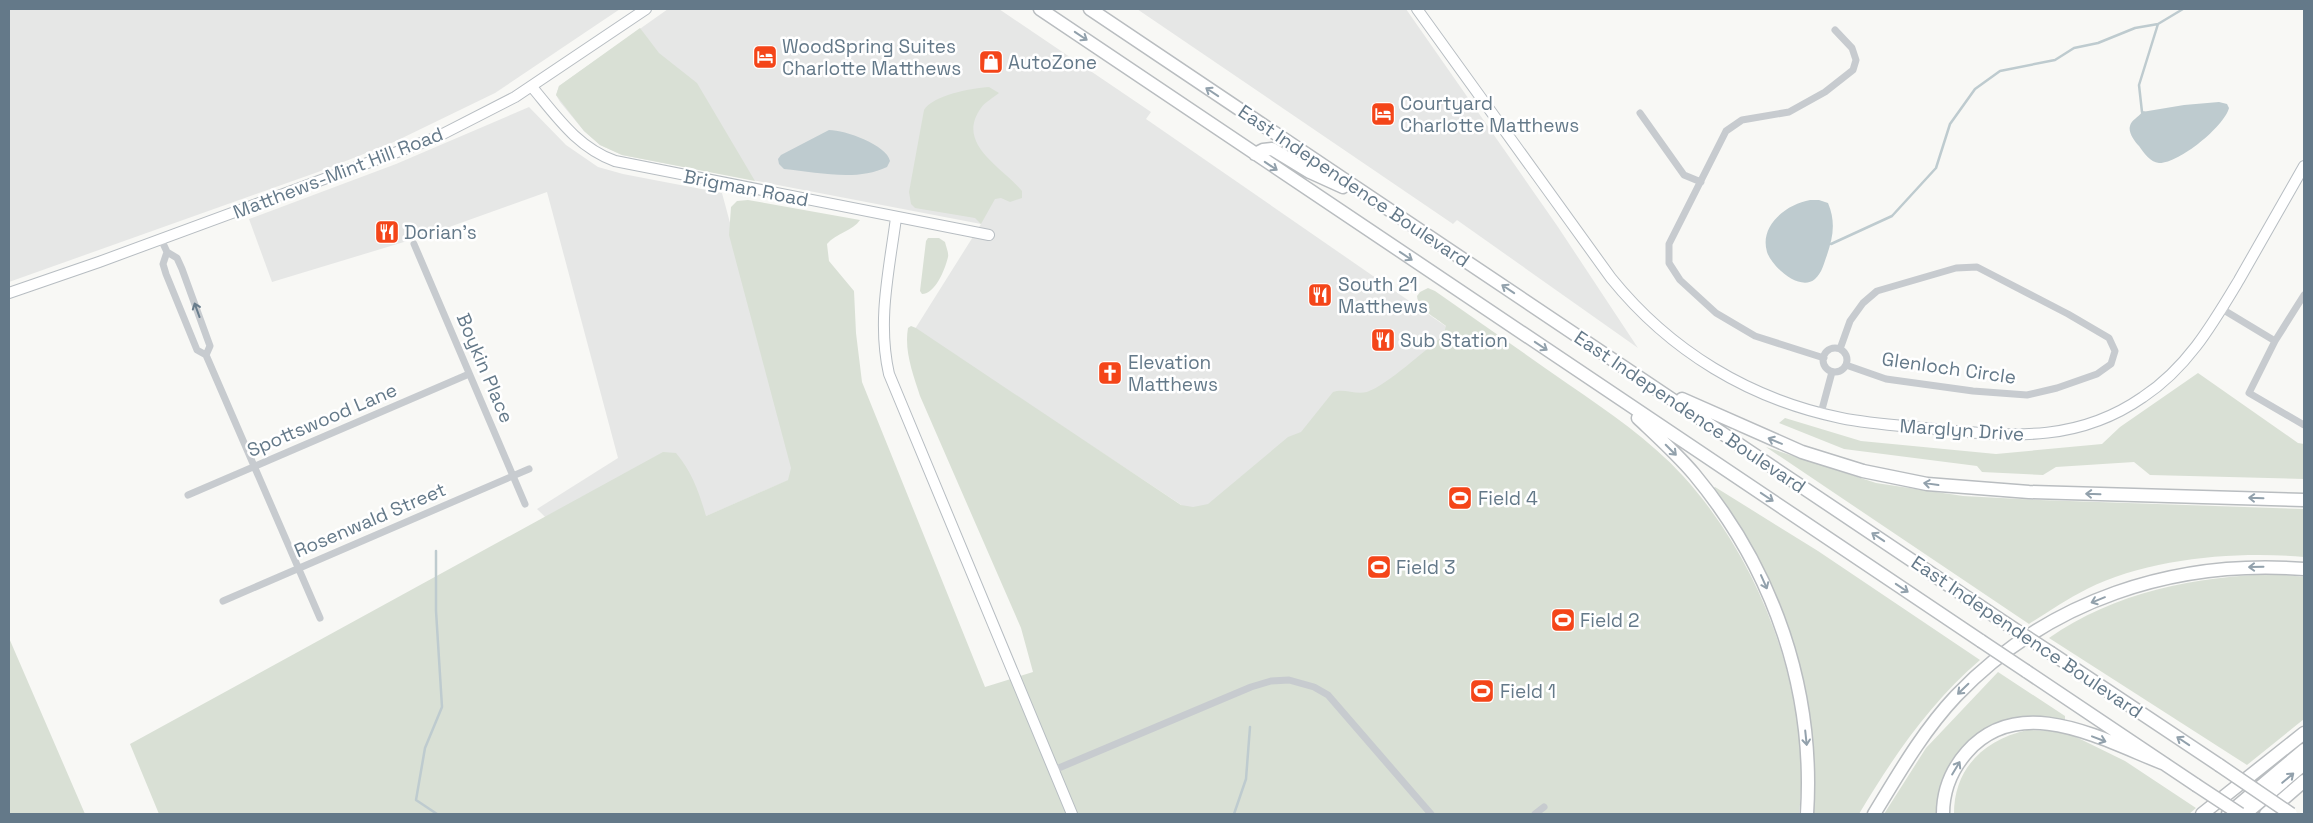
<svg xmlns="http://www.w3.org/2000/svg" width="2313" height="823" font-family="'Space Grotesk',sans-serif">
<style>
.built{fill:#e6e7e6}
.green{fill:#d9e0d5}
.water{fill:#becbcf}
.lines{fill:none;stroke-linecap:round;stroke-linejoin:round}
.stream{stroke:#becbcf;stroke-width:2.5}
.secondary-casing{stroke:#b7bdc2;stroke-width:12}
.highway-casing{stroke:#b9bdc0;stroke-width:15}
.street{stroke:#c7cbcf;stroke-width:7}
.secondary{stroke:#fff;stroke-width:10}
.highway{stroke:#fff;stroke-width:12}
.highway-bridge-casing{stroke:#b9bdc0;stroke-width:15;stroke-linecap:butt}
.highway-bridge{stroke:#fff;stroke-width:12}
.oneway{stroke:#92a1ac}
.oneway2{stroke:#697d8c}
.labels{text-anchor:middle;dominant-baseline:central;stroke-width:5;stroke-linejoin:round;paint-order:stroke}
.poi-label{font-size:19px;fill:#647989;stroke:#fff;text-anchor:start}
.street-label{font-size:19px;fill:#647989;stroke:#fff}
</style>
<rect width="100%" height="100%" fill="#f8f8f5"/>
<path class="built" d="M 9,9 L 620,9 L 495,93 L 394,142 L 318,172 L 9,282 Z
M 668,9 L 999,9 L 1151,112 L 1146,119 L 1457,334 L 1201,518 L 915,329 L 981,224 L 622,155 L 600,145 L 584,131 L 560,102 L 556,95 L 559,86 Z
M 1137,9 L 1406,9 L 1558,227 L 1638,348 L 1457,220 L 1453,224 Z
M 529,107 L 566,145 L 598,167 L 623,174 L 722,193 L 798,476 L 594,565 L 537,509 L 618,458 L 547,192 L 427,235 L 272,282 L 249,219 L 396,164 Z"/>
<path class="green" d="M 640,28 L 659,53 L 697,83 L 755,181 L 622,155 L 600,145 L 584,131 L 556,95 L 559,86 Z
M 989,87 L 999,93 C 993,98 985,102 981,108 C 955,144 1002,167 1022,191 L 1022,198 L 1010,202 L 1001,198 L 995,199 L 981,224 L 975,218 L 915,208 L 911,204 L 909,192 L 924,110 C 933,95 972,88 989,87 Z
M 748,200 L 860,220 C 853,231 836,233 827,244 L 829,261 L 854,291 L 856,333 L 862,382 L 985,687 L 1033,672 L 1021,628 L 920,396 C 913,374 904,351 908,328 L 911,326 L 916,328 L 1181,505 L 1193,507 L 1208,504 L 1288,437 L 1301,432 L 1333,392 C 1344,388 1355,395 1367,392 C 1387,385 1425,350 1443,336 L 1446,326 C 1436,318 1418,309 1417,296 L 1420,292 L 1428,288 L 1435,291 C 1479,322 1524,353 1568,384 C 1609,412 1650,440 1683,476 C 1761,561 1813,699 1799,814 L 159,814 L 130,744 L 663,452 L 676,453 C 692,472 699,492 706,516 L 788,480 L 791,468 L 729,235 L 731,207 L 737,201 Z
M 928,238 L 939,238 L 945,242 C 946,247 949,253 948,257 C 945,270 935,294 922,294 L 920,291 L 926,241 Z
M 2198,373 L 2298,443 L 2304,444 L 2304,479 L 2150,475 L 2134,462 L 2056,467 L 2043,475 L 1982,472 L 1977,466 L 1844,449 L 1779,423 L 1785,418 L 1861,441 L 1996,454 L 2102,444 L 2120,427 Z
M 1766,447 L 1876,483 L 1963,496 L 2040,500 L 2304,509 L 2304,557 C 2237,551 2149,558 2087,589 C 2067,599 2048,612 2029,624 Z
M 1715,487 L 1818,551 L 1980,660 C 1930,703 1893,757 1859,814 L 1813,814 C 1819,690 1788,588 1712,489 Z
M 2276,574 L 2304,577 L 2304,719 L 2247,765 L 2049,638 C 2114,592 2197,576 2276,574 Z
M 9,638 L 85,814 L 9,814 Z
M 1998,672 L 2065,716 L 2065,720 L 2036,717 L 1969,746 L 1941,814 L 1884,814 L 1926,748 Z
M 2027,730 L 2057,731 L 2072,735 L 2125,761 L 2196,808 L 2189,814 L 1954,814 C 1954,768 1984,740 2027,730 Z"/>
<path class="water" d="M 2219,102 L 2227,104 L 2229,108 C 2224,127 2178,164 2159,163 C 2150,162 2144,153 2139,146 C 2134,141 2128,132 2130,126 C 2131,120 2139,117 2142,112 L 2184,105 Z
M 829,130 C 845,130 887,145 890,161 L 887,167 C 856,182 817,172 784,169 L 779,164 L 778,159 L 781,155 Z
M 1810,200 L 1819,200 L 1828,203 C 1836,222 1833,237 1827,255 C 1824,263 1822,273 1815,279 C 1800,292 1772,267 1767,252 C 1759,225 1787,204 1810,200 Z"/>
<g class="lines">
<path class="stream" d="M 2145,113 L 2142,112 L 2139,85 L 2158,24
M 1831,244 L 1892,216 L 1936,168 L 1950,124 L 1975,89 L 2000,71 L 2055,60 L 2074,48 L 2098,43 L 2135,28 L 2158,24 L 2183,9
M 436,551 L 436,611 L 442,707 L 425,748 L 416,800 L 437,814
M 1234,814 L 1246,779 L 1250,727"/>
<defs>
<path id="secondary" d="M 1417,9 L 1611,278 C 1670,351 1749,399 1841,418 C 1875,425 1911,426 1945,430 C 2017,437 2080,441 2143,397 C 2187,368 2212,325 2239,280 C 2261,242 2282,204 2304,166
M 532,87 C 557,117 577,147 615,161 L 989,235
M 896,218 C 889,271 877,321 889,374 L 1072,814
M 9,293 L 99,262 L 435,138 L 515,97 L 646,9"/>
<path id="highway" d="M 1040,9 L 1981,641
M 1090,9 L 2005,623
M 1255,154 L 1263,150 L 1272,149 L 1310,172 L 1343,187
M 1682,399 L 1802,452 L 1863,471 L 1927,484 L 2029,492 L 2304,500
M 1638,418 C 1657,436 1677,454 1694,474 C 1774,570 1815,690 1807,814
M 2051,653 L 2219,765
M 2026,671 L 2196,785
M 1874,814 C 1899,773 1923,731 1956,696 C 2048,600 2174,559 2304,569
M 1943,814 C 1943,791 1952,769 1967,752 C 2021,691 2105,741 2165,764
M 2202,814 L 2304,733
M 2228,814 L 2304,750
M 2245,814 L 2304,764
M 2266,814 L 2304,781"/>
</defs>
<use href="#secondary" class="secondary-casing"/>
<use href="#highway" class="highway-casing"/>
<path class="street" d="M 1640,113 L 1684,175 L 1701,182
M 161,239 L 167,252 L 163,264 L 166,274 L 197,350 L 206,355 L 320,618
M 414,244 L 525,504
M 167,252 L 177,258 L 182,269 L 210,346 L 206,355
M 2304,295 L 2275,341 L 2249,393 L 2304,425
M 2222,309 L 2275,341
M1823 360a12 12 0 1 1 24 0a12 12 0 1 1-24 0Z
M 1840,349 L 1850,321 L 1863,303 L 1877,291 L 1956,268 L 1977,267 L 2068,314 L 2109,338 L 2115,351 L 2111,364 L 2097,374 L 2057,388 L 2027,395 L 1973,391 L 1886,379 L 1846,365
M 1824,358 L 1755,336 L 1716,313 L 1680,280 L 1669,263 L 1669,244 L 1726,131 L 1742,120 L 1789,112 L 1825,92 L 1853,70 L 1856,60 L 1852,48 L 1835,30
M 1821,413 L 1832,372
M 188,495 L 469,374
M 223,601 L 529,469
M 1054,770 L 1251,687 L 1271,681 L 1289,680 L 1314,687 L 1328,695 L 1431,814
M 1535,814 L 1544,807"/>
<use href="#secondary" class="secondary"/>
<use href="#highway" class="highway"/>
<defs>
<path id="highway-bridge" d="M 2005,623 L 2051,653
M 1981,641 L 2026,671
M 2219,765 L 2291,814
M 2196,785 L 2240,814"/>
</defs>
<use href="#highway-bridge" class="highway-bridge-casing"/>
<use href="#highway-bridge" class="highway-bridge"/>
</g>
<defs><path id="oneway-shaft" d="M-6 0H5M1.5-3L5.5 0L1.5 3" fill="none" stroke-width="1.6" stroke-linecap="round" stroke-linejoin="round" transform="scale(1.25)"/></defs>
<g class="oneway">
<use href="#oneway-shaft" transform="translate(1081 36) rotate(34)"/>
<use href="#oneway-shaft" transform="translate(1212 92) rotate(-146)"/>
<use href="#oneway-shaft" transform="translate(1271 166) rotate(34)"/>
<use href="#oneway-shaft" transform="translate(1406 256) rotate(34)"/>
<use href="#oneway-shaft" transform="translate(1508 289) rotate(-146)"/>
<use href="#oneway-shaft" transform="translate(1541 346) rotate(34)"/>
<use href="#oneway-shaft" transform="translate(1775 441) rotate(-157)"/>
<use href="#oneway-shaft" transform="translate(1671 450) rotate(45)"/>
<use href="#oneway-shaft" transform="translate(1931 484) rotate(-172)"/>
<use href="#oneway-shaft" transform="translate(2093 494) rotate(-178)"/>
<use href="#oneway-shaft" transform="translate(1767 497) rotate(34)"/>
<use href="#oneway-shaft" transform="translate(2256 498) rotate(-178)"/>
<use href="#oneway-shaft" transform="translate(1878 537) rotate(-146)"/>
<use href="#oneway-shaft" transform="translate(2256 567) rotate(179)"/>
<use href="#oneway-shaft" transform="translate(1764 582) rotate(66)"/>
<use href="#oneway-shaft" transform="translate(1902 588) rotate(34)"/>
<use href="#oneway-shaft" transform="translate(2098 600) rotate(158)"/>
<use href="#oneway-shaft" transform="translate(1963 689) rotate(136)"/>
<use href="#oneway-shaft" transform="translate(1806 738) rotate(84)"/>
<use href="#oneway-shaft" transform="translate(2099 739) rotate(21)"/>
<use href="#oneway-shaft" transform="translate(2183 741) rotate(-146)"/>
<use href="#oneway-shaft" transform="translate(1956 768) rotate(-59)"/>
<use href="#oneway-shaft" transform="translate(2288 778) rotate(-40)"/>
</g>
<use class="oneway2" href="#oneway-shaft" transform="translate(197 310) rotate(-110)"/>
<defs>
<symbol id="hotel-square" viewBox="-11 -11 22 22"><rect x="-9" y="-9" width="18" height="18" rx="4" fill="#f44519" stroke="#fff"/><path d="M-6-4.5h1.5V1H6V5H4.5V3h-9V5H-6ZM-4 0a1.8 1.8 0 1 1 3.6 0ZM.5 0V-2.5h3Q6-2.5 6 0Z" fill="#fff"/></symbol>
<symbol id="shop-square" viewBox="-11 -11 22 22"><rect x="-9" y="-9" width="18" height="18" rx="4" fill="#f44519" stroke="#fff"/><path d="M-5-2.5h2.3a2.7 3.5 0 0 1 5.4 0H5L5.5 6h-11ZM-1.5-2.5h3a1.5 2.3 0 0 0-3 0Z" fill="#fff"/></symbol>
<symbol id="restaurant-square" viewBox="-11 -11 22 22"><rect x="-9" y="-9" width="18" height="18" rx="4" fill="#f44519" stroke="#fff"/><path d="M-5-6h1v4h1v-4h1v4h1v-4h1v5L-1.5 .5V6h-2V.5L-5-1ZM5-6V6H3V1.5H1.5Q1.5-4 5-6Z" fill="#fff"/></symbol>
<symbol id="church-square" viewBox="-11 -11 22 22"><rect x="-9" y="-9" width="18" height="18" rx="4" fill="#f44519" stroke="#fff"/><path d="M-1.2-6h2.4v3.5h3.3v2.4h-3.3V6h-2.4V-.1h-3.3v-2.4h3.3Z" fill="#fff"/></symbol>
<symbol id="stadium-square" viewBox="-11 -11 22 22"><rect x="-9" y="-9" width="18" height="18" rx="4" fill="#f44519" stroke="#fff"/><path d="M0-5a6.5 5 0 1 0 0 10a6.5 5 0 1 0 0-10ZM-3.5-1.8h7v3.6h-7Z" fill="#fff"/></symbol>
</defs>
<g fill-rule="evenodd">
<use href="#hotel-square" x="751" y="43" width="28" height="28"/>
<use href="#shop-square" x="977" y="48" width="28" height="28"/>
<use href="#hotel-square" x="1369" y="100" width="28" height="28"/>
<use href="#restaurant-square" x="373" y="218" width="28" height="28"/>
<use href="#restaurant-square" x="1306" y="281" width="28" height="28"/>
<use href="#restaurant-square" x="1369" y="326" width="28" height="28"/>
<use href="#church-square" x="1096" y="359" width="28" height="28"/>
<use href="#stadium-square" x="1446" y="484" width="28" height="28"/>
<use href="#stadium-square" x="1365" y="553" width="28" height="28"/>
<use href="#stadium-square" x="1549" y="606" width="28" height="28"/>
<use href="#stadium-square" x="1468" y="677" width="28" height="28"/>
</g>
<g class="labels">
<g class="poi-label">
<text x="782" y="46">WoodSpring Suites<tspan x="782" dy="22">Charlotte Matthews</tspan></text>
<text x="1008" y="62">AutoZone</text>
<text x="1400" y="103">Courtyard<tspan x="1400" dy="22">Charlotte Matthews</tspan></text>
<text x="404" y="232">Dorian's</text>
<text x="1338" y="284">South 21<tspan x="1338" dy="22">Matthews</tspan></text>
<text x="1400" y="340">Sub Station</text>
<text x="1128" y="362">Elevation<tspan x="1128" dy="22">Matthews</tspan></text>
<text x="1478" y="498">Field 4</text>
<text x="1396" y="567">Field 3</text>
<text x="1580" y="620">Field 2</text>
<text x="1500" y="691">Field 1</text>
</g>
<g class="street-label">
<text transform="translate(338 173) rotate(-21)">Matthews-Mint Hill Road</text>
<text transform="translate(1354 186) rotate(34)">East Independence Boulevard</text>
<text transform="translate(746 188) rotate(11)">Brigman Road</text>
<text transform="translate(485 368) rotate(67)">Boykin Place</text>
<text transform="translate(1949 368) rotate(8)">Glenloch Circle</text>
<text transform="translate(1690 412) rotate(34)">East Independence Boulevard</text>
<text transform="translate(322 420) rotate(-23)">Spottswood Lane</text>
<text transform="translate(1962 430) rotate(4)">Marglyn Drive</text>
<text transform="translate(370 520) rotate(-23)">Rosenwald Street</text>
<text transform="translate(2027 637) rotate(34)">East Independence Boulevard</text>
</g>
</g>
<rect width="2313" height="823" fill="none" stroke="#647989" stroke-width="20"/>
</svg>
